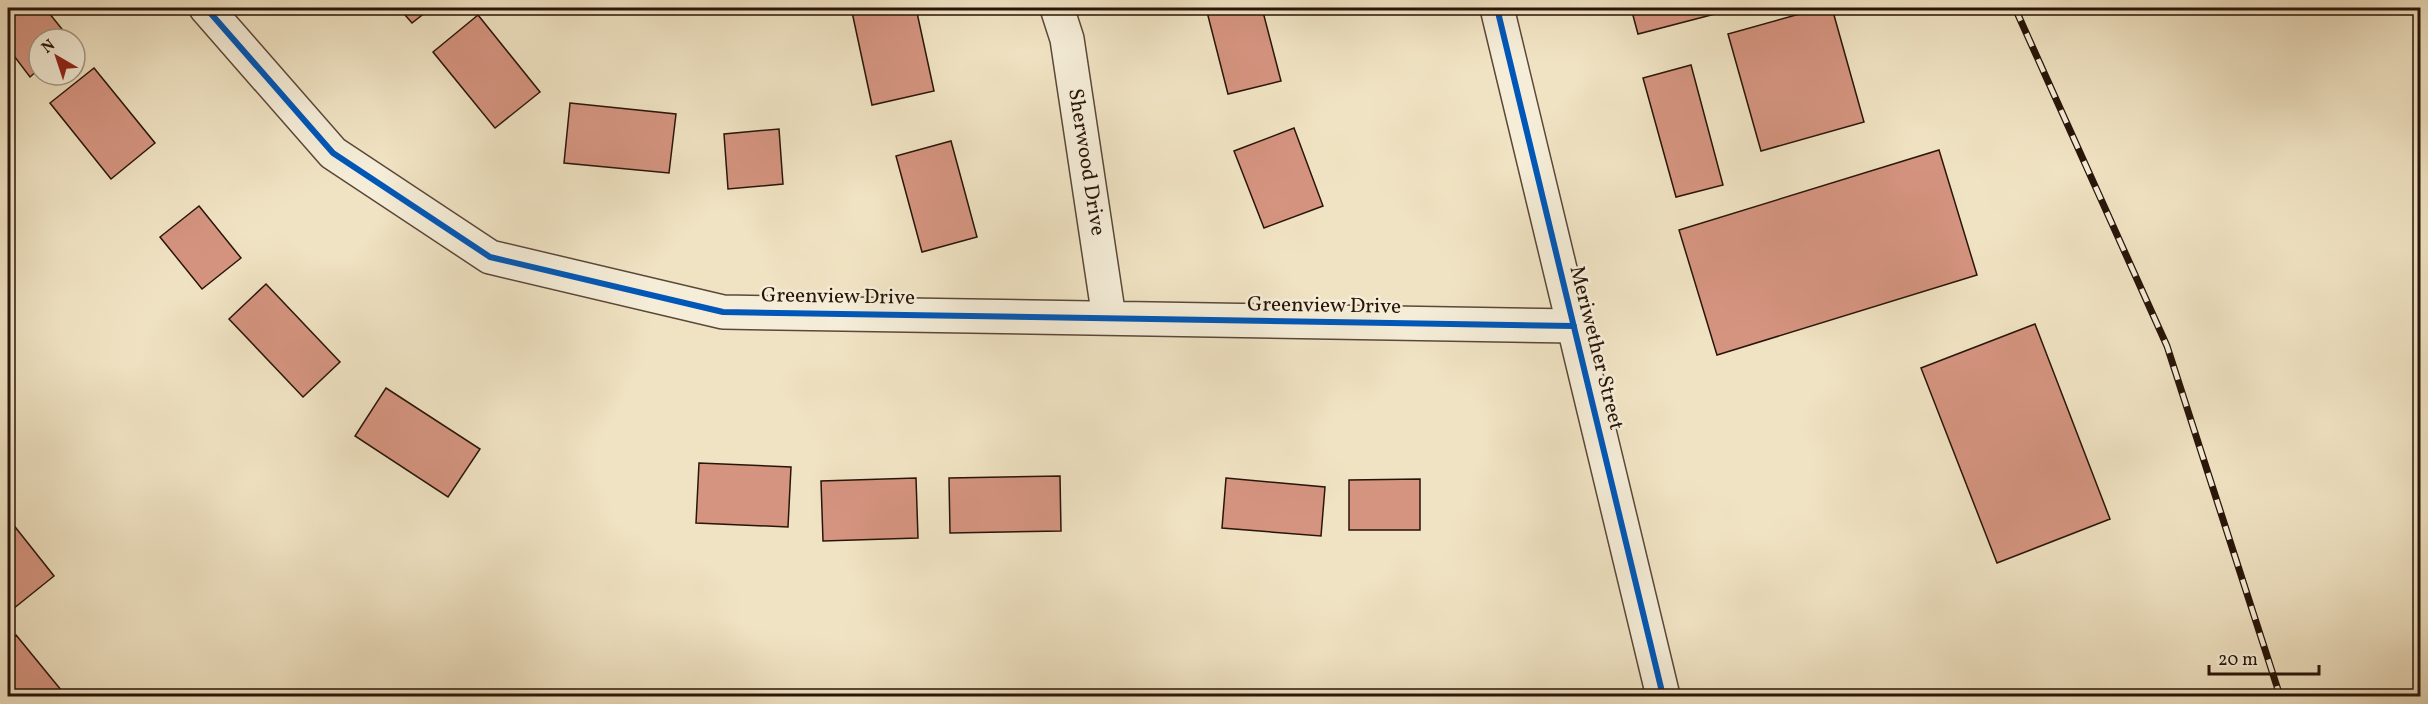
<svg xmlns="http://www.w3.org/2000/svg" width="2428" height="704" font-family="Vollkorn,serif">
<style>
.building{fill:#d59480;stroke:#281509;stroke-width:1.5}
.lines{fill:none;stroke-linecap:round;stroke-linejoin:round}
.minor-casing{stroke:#5a4838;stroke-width:36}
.tertiary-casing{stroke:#5a4838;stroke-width:36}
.minor{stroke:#f5edd8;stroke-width:33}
.tertiary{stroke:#f5edd8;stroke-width:33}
.rail-casing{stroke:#281509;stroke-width:7}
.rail{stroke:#f5edd8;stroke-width:4.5;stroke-dasharray:14;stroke-linecap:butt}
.cycleway-casing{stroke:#f5edd8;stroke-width:10}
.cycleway{stroke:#0057b8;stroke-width:6}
.labels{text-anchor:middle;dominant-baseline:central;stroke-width:5;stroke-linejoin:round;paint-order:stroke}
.street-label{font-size:21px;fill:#281509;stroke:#f5edd8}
</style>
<rect width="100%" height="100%" fill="#f0e3c3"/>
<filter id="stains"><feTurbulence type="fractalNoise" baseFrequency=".00333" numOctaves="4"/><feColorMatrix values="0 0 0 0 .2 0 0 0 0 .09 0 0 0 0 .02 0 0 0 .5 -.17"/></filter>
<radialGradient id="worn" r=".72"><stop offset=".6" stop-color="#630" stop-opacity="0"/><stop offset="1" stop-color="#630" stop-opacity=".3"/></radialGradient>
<path class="building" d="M 8,8 L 45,8 L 70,39 L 39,39 L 39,69 L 30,77 L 8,48 Z
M 399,8 L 431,8 L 412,23 Z
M 871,8 L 916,8 L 934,91 L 872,105 L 852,12 Z
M 1206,8 L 1262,8 L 1281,81 L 1228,94 Z
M 1631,8 L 1738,8 L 1638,34 Z
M 1821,8 L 1832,8 L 1864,122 L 1761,151 L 1728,34 Z
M 478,15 L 540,92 L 495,128 L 433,52 Z
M 1691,65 L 1723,185 L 1676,197 L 1643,78 Z
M 94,68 L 155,143 L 111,179 L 50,103 Z
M 570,103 L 676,114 L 669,173 L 564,163 Z
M 1294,128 L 1323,206 L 1264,228 L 1234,151 Z
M 779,129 L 783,184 L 728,189 L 724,134 Z
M 951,141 L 977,237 L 922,252 L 896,156 Z
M 1939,150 L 1977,275 L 1717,355 L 1679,230 Z
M 199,206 L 241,258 L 202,289 L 160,237 Z
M 266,284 L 340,362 L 303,397 L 229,319 Z
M 2035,324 L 2110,519 L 1997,563 L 1921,368 Z
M 386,388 L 480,449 L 448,497 L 355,436 Z
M 699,463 L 791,467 L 788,527 L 696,523 Z
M 1060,476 L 1061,531 L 950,533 L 949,478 Z
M 916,478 L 918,538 L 823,541 L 821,481 Z
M 1226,478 L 1325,487 L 1321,536 L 1222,528 Z
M 1420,479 L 1420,530 L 1349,530 L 1349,480 Z
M 8,518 L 54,576 L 8,613 Z
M 16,635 L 66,696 L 8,696 L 8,642 Z"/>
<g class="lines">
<defs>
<path id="minor" d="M 206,8 L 333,153 L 490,257 L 723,312 L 1574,326
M 1057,8 L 1067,39 L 1109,318"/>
<path id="tertiary" d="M 1497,8 L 1663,696"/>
</defs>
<use href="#minor" class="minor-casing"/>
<use href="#tertiary" class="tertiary-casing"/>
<use href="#minor" class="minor"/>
<use href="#tertiary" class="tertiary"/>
<defs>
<path id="rail" d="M 2015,8 L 2167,346 L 2280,696"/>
</defs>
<use href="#rail" class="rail-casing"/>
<use href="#rail" class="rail"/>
<defs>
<path id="cycleway" d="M 206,8 L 333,153 L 490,257 L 723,312 L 1574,326
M 1497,8 L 1663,696"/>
</defs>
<use href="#cycleway" class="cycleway-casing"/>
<use href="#cycleway" class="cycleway"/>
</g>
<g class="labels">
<g class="street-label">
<text transform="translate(1086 162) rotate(81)">Sherwood Drive</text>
<text transform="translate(838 297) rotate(1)">Greenview Drive</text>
<text transform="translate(1324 306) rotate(1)">Greenview Drive</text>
<text transform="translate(1596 348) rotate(76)">Meriwether Street</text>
</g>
</g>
<rect width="2428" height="704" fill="none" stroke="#f0e3c3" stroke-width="30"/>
<rect x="9" y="9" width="2410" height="686" fill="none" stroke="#281509" stroke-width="3"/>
<rect x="15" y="15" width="2398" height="674" fill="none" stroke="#281509" stroke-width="1.5"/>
<g transform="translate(57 57) rotate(321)"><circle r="28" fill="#f5edd8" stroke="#a39785" stroke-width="1.5"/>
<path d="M0-4.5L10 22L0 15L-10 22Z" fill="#8f2418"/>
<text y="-9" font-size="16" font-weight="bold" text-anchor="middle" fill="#281509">N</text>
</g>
<path d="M2209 665v9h110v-9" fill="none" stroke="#281509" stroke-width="3"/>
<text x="2218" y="665" font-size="18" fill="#281509" stroke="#f5edd8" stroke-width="4.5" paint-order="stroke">20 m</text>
<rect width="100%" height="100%" filter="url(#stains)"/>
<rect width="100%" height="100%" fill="url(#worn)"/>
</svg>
